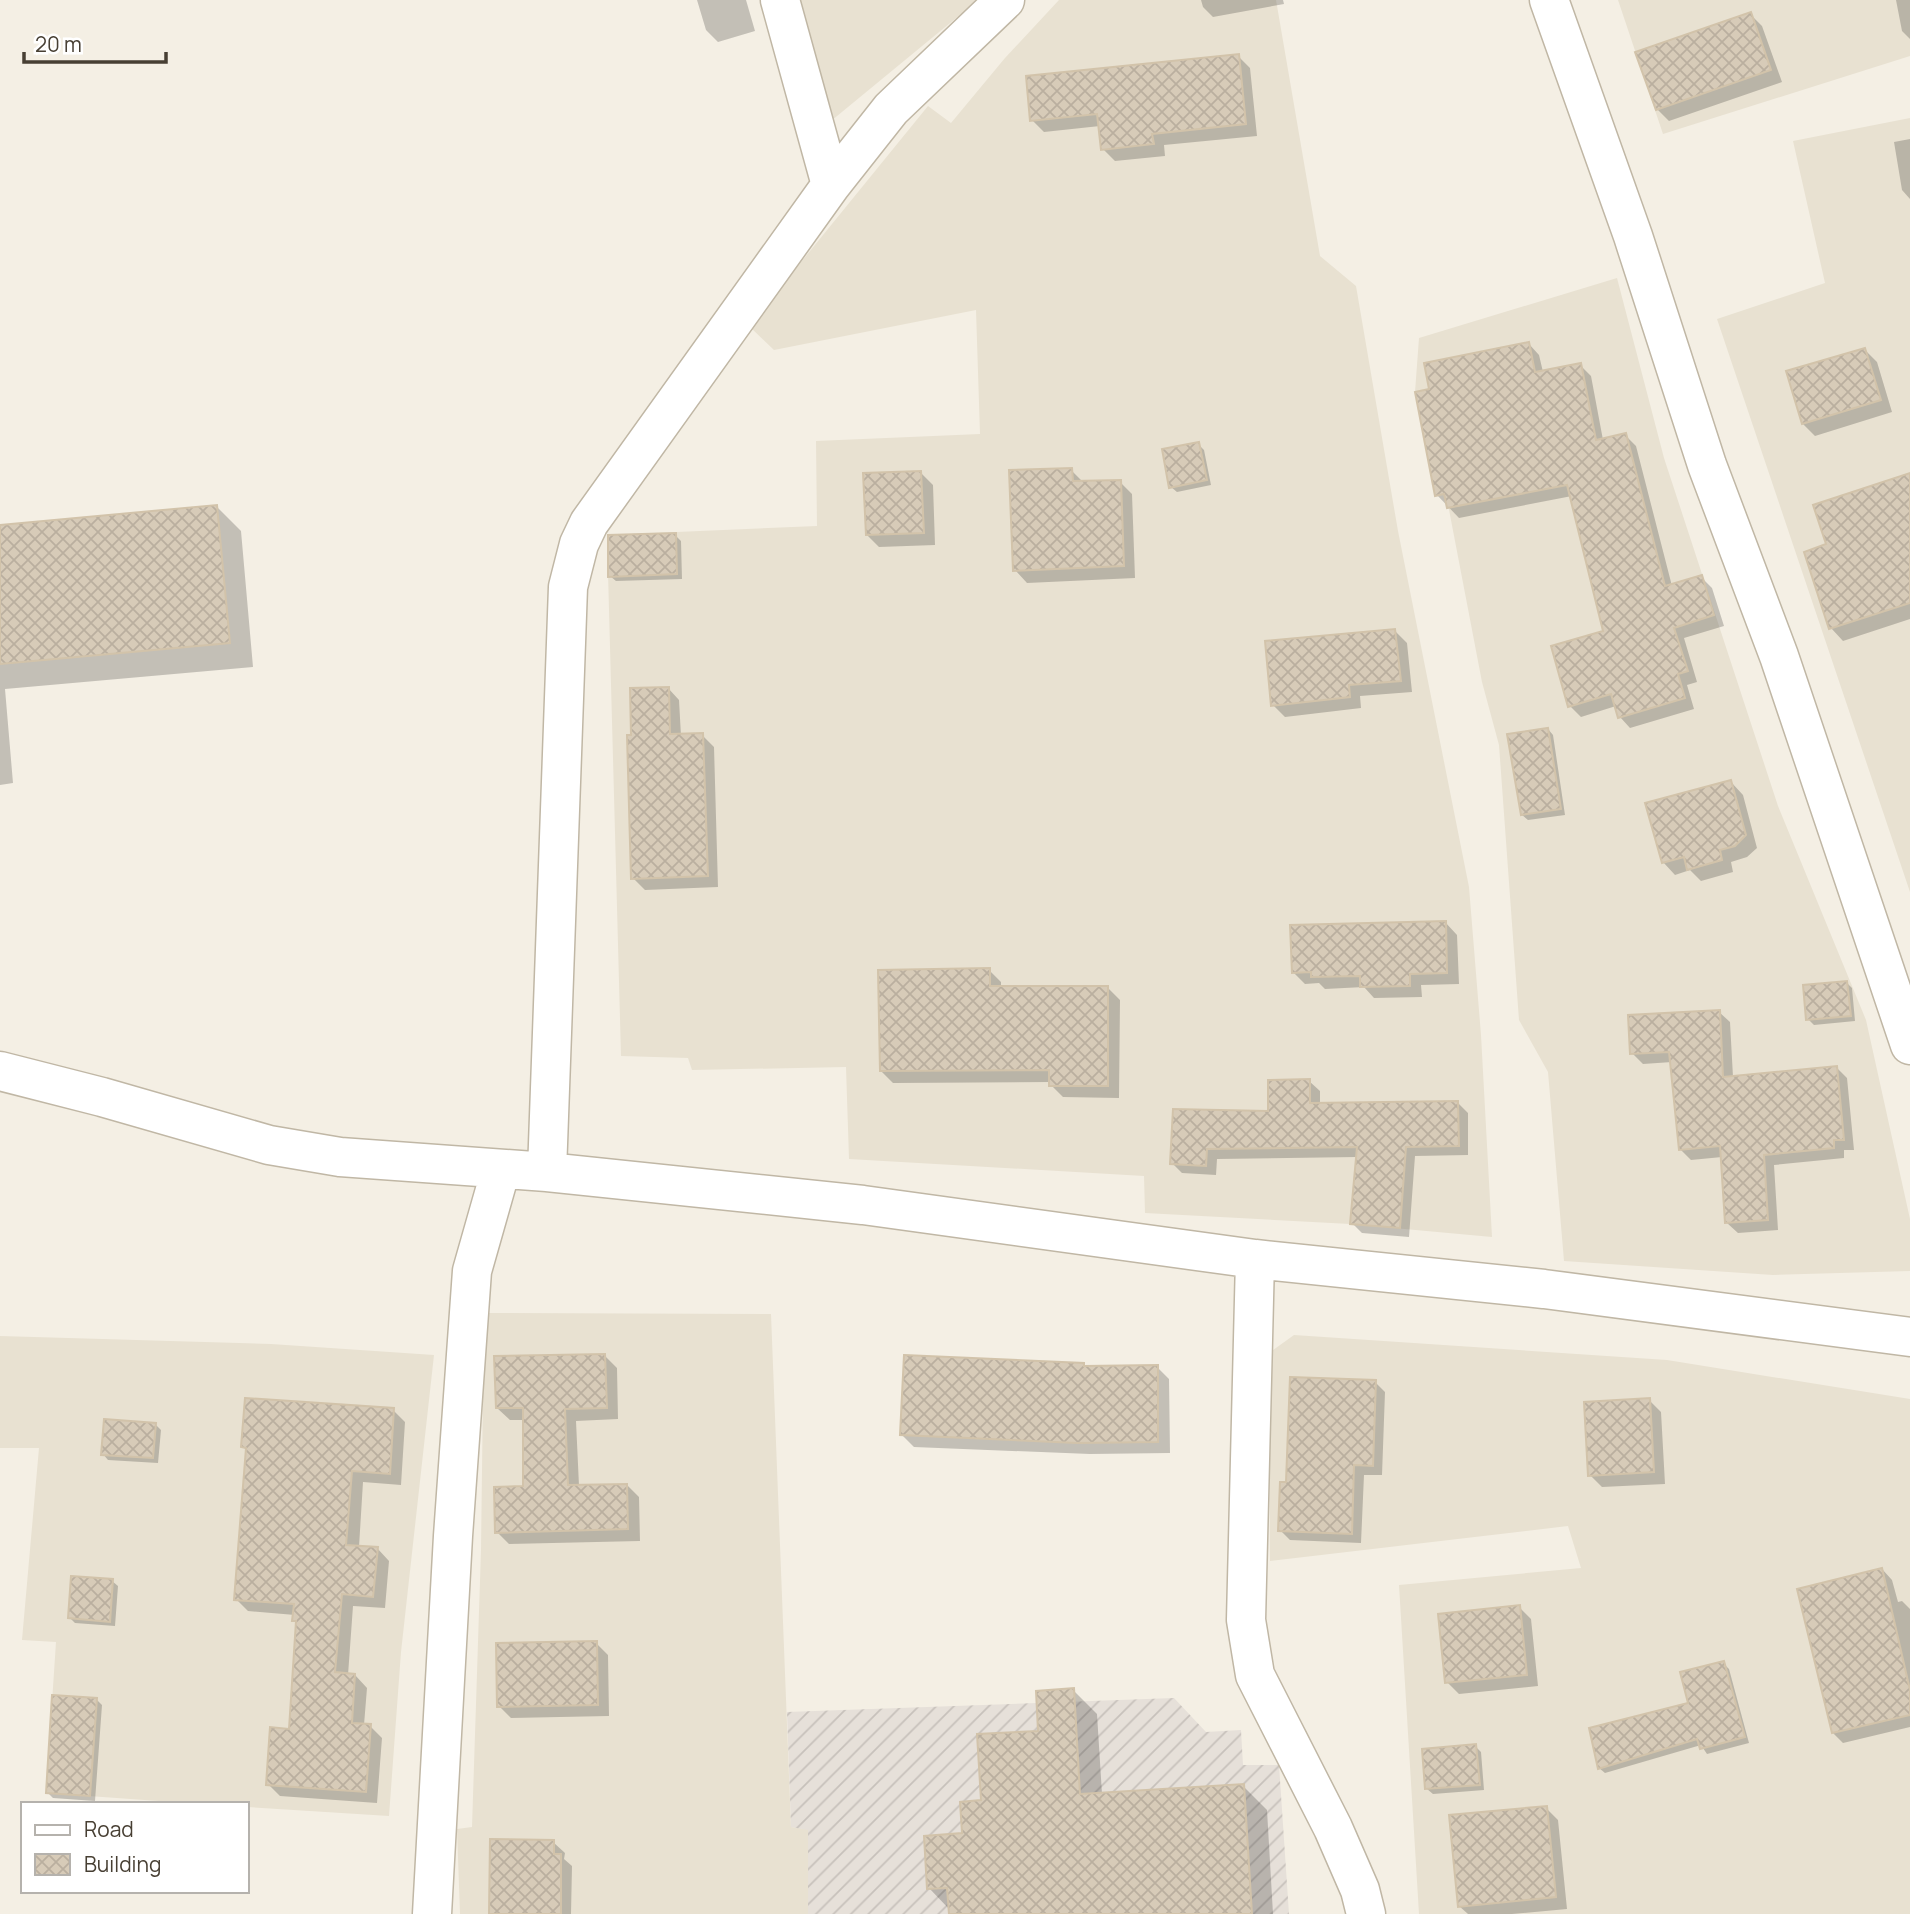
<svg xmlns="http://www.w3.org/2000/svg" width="1910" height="1914" font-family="Manrope,sans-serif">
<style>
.residential{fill:#e8e1d1}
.industrial{fill:url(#industrial-furrows)}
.shadow{fill:#0003}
.building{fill:url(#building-cross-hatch);stroke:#d2c3aa;stroke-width:2}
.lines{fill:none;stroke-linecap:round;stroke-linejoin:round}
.minor-casing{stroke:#c0b7a5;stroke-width:41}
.minor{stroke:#fff;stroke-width:38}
</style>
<defs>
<pattern id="industrial-furrows" width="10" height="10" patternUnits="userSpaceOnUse" patternTransform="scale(1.75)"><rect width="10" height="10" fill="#e6e0d9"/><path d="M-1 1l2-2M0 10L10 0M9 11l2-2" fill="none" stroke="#c7c1bb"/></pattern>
<pattern id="building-cross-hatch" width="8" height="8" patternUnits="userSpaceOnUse" patternTransform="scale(1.75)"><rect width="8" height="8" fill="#d7cbb8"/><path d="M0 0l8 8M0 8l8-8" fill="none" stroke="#baaf9f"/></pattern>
</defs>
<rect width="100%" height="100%" fill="#f4efe4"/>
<path class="residential" d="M 796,0 L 978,0 L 831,121 Z
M 1059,0 L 1276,0 L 1320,256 L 1356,286 L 1398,531 L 1469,887 L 1481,1035 L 1492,1237 L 1350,1224 L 1145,1213 L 1144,1176 L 849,1159 L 846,1067 L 692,1070 L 688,1058 L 621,1056 L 607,535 L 817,526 L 816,441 L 980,434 L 976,310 L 774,350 L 749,326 L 928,106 L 951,123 L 1005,58 Z
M 1618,0 L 1910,0 L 1910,56 L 1663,134 Z
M 1910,118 L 1910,892 L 1717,319 L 1825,283 L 1793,141 Z
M 1617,278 L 1664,458 L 1778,806 L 1866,1020 L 1910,1219 L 1910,1271 L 1773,1275 L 1564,1261 L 1548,1072 L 1519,1020 L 1499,745 L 1482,682 L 1446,494 L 1435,496 L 1415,392 L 1419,338 Z
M 484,1313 L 771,1314 L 791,1827 L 808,1829 L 808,1914 L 460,1914 L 457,1829 L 472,1827 L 481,1550 Z
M 1294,1335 L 1667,1360 L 1910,1399 L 1910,1914 L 1419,1914 L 1399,1585 L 1581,1568 L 1568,1526 L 1270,1561 L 1269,1353 Z
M 0,1336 L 271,1344 L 434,1355 L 401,1652 L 389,1816 L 247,1807 L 247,1804 L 201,1804 L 46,1793 L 56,1642 L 22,1640 L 39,1448 L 0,1448 Z"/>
<path class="industrial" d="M 1174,1698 L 1206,1732 L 1241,1730 L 1243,1765 L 1279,1765 L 1289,1914 L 808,1914 L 808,1830 L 791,1827 L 787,1712 Z"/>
<path class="shadow" d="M 697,0 L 746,0 L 755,31 L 718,42 L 706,30 Z
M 1201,0 L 1283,0 L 1284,4 L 1213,17 L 1203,7 Z
M 1896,0 L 1910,0 L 1910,39 L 1902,31 Z
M 1750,14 L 1762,26 L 1782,82 L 1669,121 L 1657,109 Z
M 1238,56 L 1250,68 L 1257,136 L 1164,145 L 1165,156 L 1115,161 L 1103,149 L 1100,126 L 1044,132 L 1032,120 Z
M 1910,139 L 1910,199 L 1902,190 L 1894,142 Z
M 1529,344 L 1539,355 L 1543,372 L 1580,365 L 1591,376 L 1603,440 L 1625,435 L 1636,446 L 1672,586 L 1701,577 L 1712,588 L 1724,626 L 1684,638 L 1697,682 L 1687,685 L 1694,709 L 1630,728 L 1620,717 L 1616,706 L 1581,717 L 1570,706 L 1606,632 L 1572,496 L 1459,518 L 1437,495 L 1431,391 Z
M 1865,350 L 1877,362 L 1892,412 L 1815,436 L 1803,424 Z
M 1198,444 L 1204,450 L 1211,485 L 1177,492 L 1171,487 Z
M 1071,470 L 1084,483 L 1120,482 L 1132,494 L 1135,578 L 1027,583 L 1015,570 Z
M 921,473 L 933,485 L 935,545 L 879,547 L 867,535 Z
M 1910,481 L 1910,619 L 1843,641 L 1831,628 L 1806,553 L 1828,545 Z
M 217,507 L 241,531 L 253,667 L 5,689 L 13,783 L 0,785 L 0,527 Z
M 675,535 L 681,541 L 682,579 L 616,581 L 610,576 Z
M 1395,631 L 1407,643 L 1412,692 L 1360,696 L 1361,708 L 1285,717 L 1273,705 Z
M 668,688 L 679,700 L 681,736 L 702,735 L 714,747 L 718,887 L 645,890 L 633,878 Z
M 1548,729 L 1553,735 L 1565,815 L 1528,820 L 1522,815 Z
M 1731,782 L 1743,795 L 1757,848 L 1747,857 L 1731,862 L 1733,872 L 1701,881 L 1690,870 L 1675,875 L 1663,862 Z
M 1445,922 L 1457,935 L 1459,984 L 1421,985 L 1422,997 L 1374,998 L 1364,987 L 1325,989 L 1319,983 L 1305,984 L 1293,972 Z
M 989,970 L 1001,982 L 1001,988 L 1108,988 L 1120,1000 L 1119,1098 L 1063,1097 L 1051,1085 L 1051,1082 L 893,1083 L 881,1071 Z
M 1847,983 L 1852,988 L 1855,1021 L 1814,1025 L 1808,1019 Z
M 1719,1012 L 1730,1022 L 1733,1077 L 1836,1067 L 1847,1078 L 1854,1150 L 1844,1150 L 1844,1158 L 1774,1165 L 1778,1230 L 1738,1233 L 1727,1223 L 1722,1157 L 1691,1160 L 1680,1149 L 1672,1062 L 1643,1064 L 1632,1053 Z
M 1309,1081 L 1320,1091 L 1320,1105 L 1458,1103 L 1468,1113 L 1468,1155 L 1415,1156 L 1409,1237 L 1362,1233 L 1352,1223 L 1357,1157 L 1217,1159 L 1216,1175 L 1182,1173 L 1172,1163 L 1270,1113 Z
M 605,1356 L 617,1368 L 618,1419 L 576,1421 L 579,1486 L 627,1485 L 639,1497 L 640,1541 L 509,1544 L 497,1532 L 525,1488 L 524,1420 L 510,1420 L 497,1408 Z
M 1083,1364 L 1086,1367 L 1157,1367 L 1169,1379 L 1170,1453 L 1090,1454 L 914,1447 L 902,1435 Z
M 1375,1382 L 1385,1392 L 1382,1475 L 1364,1475 L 1361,1543 L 1290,1540 L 1280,1530 L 1288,1484 Z
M 1649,1400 L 1661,1412 L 1665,1484 L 1602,1487 L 1590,1475 Z
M 393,1410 L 405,1422 L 401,1485 L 363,1482 L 359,1547 L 377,1548 L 389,1561 L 385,1608 L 353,1606 L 348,1675 L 355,1675 L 367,1688 L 364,1725 L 370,1726 L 382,1738 L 377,1803 L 280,1796 L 268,1784 L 290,1731 L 297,1623 L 294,1620 L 295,1615 L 248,1611 L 236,1599 L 248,1451 L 243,1447 Z
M 155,1424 L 161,1430 L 158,1463 L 108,1460 L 103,1454 Z
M 1882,1569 L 1892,1580 L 1898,1602 L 1902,1601 L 1910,1609 L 1910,1727 L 1843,1743 L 1833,1733 Z
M 112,1581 L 118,1586 L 115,1626 L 75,1623 L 70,1618 Z
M 1519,1607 L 1531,1619 L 1538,1686 L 1459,1694 L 1447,1682 Z
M 596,1643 L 608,1655 L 609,1716 L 511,1718 L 499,1706 Z
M 1723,1663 L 1729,1669 L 1749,1743 L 1707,1754 L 1701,1745 L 1605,1773 L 1599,1768 L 1690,1704 Z
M 1073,1690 L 1097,1714 L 1102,1794 L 1243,1786 L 1267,1810 L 1273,1914 L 951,1914 L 950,1910 L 929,1888 L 983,1802 Z
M 96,1699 L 102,1705 L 95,1801 L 53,1798 L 48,1793 Z
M 1475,1746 L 1481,1752 L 1484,1790 L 1433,1794 L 1427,1789 Z
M 1546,1808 L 1558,1820 L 1567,1909 L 1512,1914 L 1468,1914 L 1459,1906 Z
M 553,1842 L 565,1853 L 564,1859 L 572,1866 L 571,1914 L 491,1914 Z"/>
<path class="building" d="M 1751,12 L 1771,70 L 1656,110 L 1635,52 Z
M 1239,54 L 1246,124 L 1152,134 L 1154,144 L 1101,150 L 1097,114 L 1030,121 L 1026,76 Z
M 1529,342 L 1535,372 L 1581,363 L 1596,440 L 1626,433 L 1665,586 L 1702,575 L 1714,615 L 1674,628 L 1688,671 L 1678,674 L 1685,698 L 1618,718 L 1611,694 L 1568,707 L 1551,646 L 1603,631 L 1567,485 L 1447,508 L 1444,494 L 1435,496 L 1415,392 L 1429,389 L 1424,363 Z
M 1865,348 L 1881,400 L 1802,424 L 1786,371 Z
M 1199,442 L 1207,480 L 1169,488 L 1162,449 Z
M 1072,468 L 1073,481 L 1121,480 L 1124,566 L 1013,571 L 1009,470 Z
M 921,471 L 924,533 L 866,535 L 863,473 Z
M 1910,473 L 1910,603 L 1829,629 L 1804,552 L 1826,544 L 1813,505 Z
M 217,505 L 230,643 L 0,664 L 0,525 Z
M 676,533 L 677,574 L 608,577 L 608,535 Z
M 1395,629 L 1401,681 L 1349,685 L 1350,697 L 1271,706 L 1265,641 Z
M 669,687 L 670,734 L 703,733 L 708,876 L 631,879 L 627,735 L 631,735 L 630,688 Z
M 1548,728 L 1561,809 L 1521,815 L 1507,734 Z
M 1731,780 L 1746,835 L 1735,846 L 1720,850 L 1722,860 L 1687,870 L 1684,857 L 1662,863 L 1645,803 Z
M 1446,921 L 1447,973 L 1410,974 L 1410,986 L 1360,987 L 1360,976 L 1311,977 L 1311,972 L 1292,973 L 1290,925 Z
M 990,968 L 990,986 L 1108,986 L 1108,1086 L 1049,1086 L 1049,1070 L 880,1071 L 878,970 Z
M 1847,981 L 1851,1016 L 1806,1020 L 1803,985 Z
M 1720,1010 L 1723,1077 L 1837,1066 L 1844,1140 L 1834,1140 L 1834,1148 L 1764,1155 L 1768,1220 L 1725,1223 L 1720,1146 L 1679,1150 L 1669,1052 L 1630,1054 L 1628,1015 Z
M 1310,1079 L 1310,1103 L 1458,1101 L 1459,1146 L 1406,1147 L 1400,1228 L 1350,1224 L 1357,1147 L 1207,1149 L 1206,1166 L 1170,1164 L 1173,1109 L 1268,1111 L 1268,1080 Z
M 605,1354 L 607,1408 L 565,1409 L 568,1485 L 627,1484 L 628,1529 L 495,1533 L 494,1487 L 523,1486 L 523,1408 L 496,1408 L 494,1356 Z
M 904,1355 L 1084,1363 L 1084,1366 L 1158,1365 L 1158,1442 L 1077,1443 L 900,1435 Z
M 1290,1377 L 1376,1380 L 1373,1466 L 1354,1465 L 1352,1534 L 1278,1531 L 1280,1482 L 1286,1482 Z
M 245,1398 L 394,1408 L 390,1474 L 352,1471 L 346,1545 L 378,1547 L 373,1597 L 342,1594 L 335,1672 L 355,1674 L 352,1723 L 371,1724 L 366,1792 L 266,1785 L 270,1727 L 289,1729 L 296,1621 L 292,1621 L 294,1604 L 234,1600 L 246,1448 L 241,1447 Z
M 1650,1398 L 1654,1472 L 1588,1476 L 1584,1402 Z
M 104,1419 L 156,1423 L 153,1458 L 101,1455 Z
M 1882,1568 L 1910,1690 L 1910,1715 L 1832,1733 L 1797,1589 Z
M 71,1576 L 113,1579 L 110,1622 L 68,1618 Z
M 1520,1605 L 1527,1675 L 1445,1683 L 1438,1614 Z
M 597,1641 L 598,1705 L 497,1707 L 496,1643 Z
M 1724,1661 L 1745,1737 L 1700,1749 L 1697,1739 L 1598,1769 L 1589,1728 L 1688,1703 L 1680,1672 Z
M 1074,1688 L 1080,1794 L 1244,1784 L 1252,1914 L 949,1914 L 947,1888 L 927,1889 L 924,1836 L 962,1833 L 960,1802 L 981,1800 L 977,1734 L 1038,1731 L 1036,1691 Z
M 52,1695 L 97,1698 L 90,1796 L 46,1793 Z
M 1476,1744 L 1480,1785 L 1425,1789 L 1422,1749 Z
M 1547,1806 L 1556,1897 L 1458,1907 L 1449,1815 Z
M 490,1839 L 554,1840 L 554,1854 L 561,1854 L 561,1914 L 489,1914 Z"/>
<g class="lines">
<defs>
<path id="minor" d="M 780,0 L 831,185 L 891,109 L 1005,0
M 1549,0 L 1633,236 L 1707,465 L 1779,656 L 1910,1045
M 0,1071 L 102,1097 L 269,1145 L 340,1157 L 547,1172 L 863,1205 L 1255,1259 L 1544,1289 L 1910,1337
M 547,1172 L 568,587 L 579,544 L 589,523 L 831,185
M 1255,1259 L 1246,1620 L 1255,1675 L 1333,1828 L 1360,1890 L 1366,1914
M 432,1914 L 453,1536 L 472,1271 L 501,1169"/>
</defs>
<use href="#minor" class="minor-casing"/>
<use href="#minor" class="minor"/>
</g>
<rect x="21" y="1802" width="228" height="91" fill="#ffffff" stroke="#b5b2ad" stroke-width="2"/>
<rect x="35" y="1825" width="35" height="10" fill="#ffffff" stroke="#b5b2ad" stroke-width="2"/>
<text x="84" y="1837" font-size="21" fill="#473f33">Road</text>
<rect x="35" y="1854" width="35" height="21" fill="url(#building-cross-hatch)" stroke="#b5b2ad" stroke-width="2"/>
<text x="84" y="1872" font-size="21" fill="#473f33">Building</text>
<path d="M24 52v10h142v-10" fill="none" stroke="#473f33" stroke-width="3.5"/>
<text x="35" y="52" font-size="21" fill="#473f33" stroke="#ffffff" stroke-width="5" paint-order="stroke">20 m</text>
</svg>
